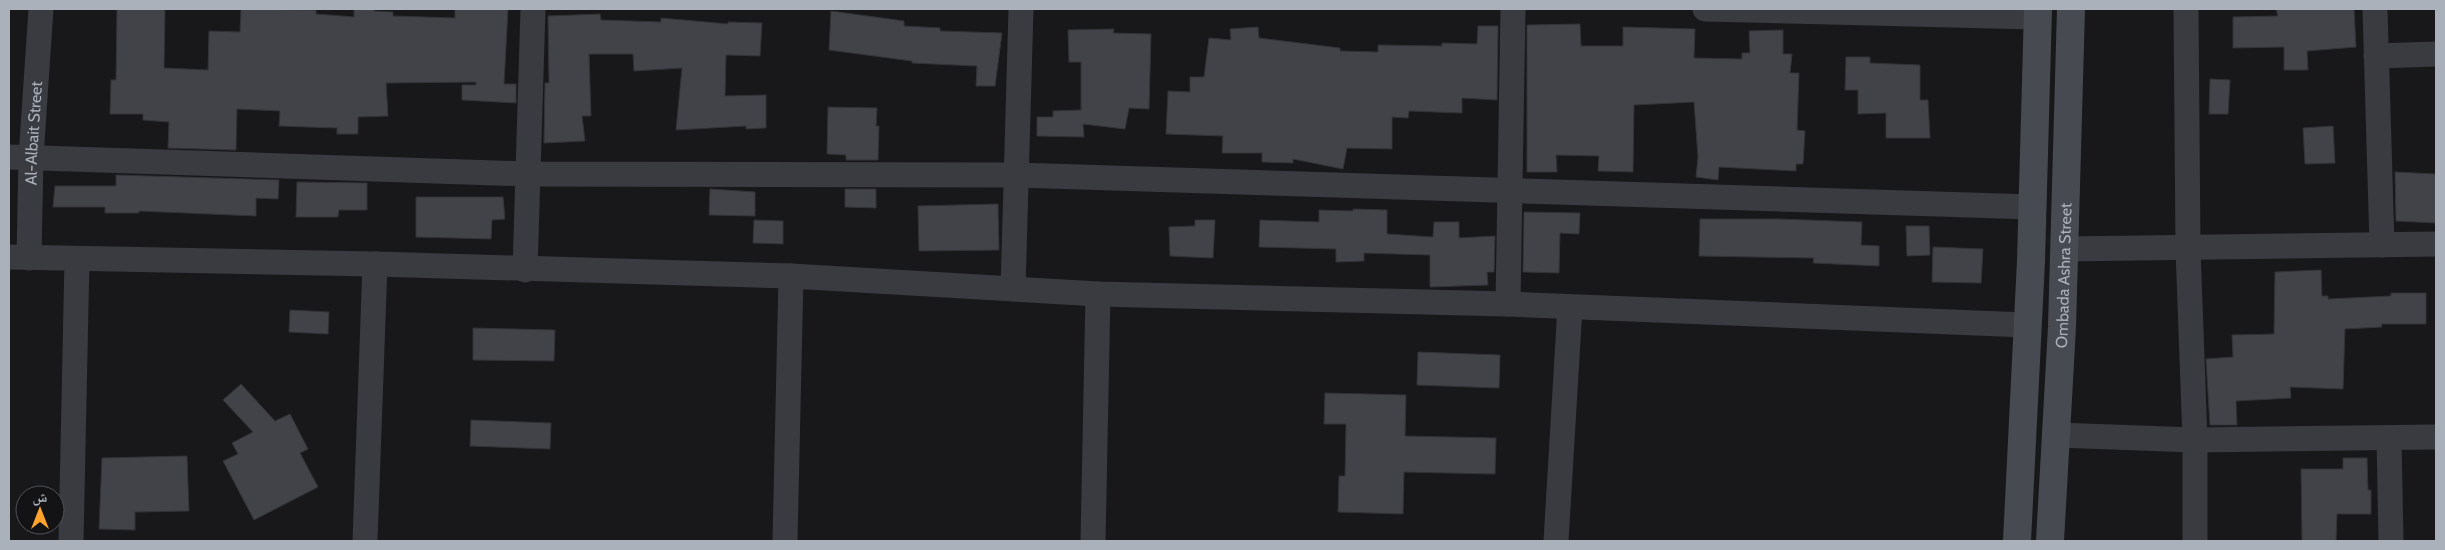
<svg xmlns="http://www.w3.org/2000/svg" width="2445" height="550" font-family="Cabin,'Noto Naskh Arabic',sans-serif">
<style>
.building{fill:#424348;stroke:#323337}
.lines{fill:none;stroke-linecap:round;stroke-linejoin:round}
.street{stroke:#393b40;stroke-width:25}
.secondary{stroke:#474a50;stroke-width:28}
.labels{text-anchor:middle;dominant-baseline:central;stroke-width:5;stroke-linejoin:round;paint-order:stroke}
.street-label{font-size:16px;fill:#aab1bb;stroke:#131316}
</style>
<rect width="100%" height="100%" fill="#18181b"/>
<path class="building" d="M 117,9 L 165,9 L 164,68 L 208,70 L 209,31 L 240,32 L 241,9 L 316,10 L 316,14 L 354,17 L 354,9 L 374,9 L 374,11 L 393,12 L 393,16 L 455,18 L 455,9 L 508,9 L 504,84 L 516,84 L 516,103 L 462,100 L 462,85 L 476,85 L 476,82 L 386,83 L 388,116 L 358,117 L 358,134 L 337,134 L 337,128 L 279,126 L 280,111 L 237,109 L 236,150 L 168,148 L 169,122 L 143,120 L 143,114 L 110,114 L 111,80 L 116,80 Z
M 2276,9 L 2354,9 L 2356,47 L 2307,51 L 2308,70 L 2284,70 L 2284,47 L 2233,48 L 2233,17 L 2278,16 Z
M 831,11 L 904,21 L 904,26 L 940,28 L 940,31 L 1002,33 L 995,86 L 976,86 L 977,66 L 912,63 L 912,61 L 829,50 Z
M 600,14 L 601,20 L 661,22 L 661,18 L 728,24 L 728,22 L 762,23 L 760,56 L 726,55 L 725,96 L 766,95 L 766,128 L 746,129 L 746,126 L 676,130 L 682,68 L 634,71 L 633,54 L 589,54 L 591,116 L 582,116 L 585,141 L 544,143 L 545,83 L 549,83 L 548,16 Z
M 1580,24 L 1581,46 L 1623,46 L 1623,27 L 1695,29 L 1694,58 L 1742,59 L 1742,53 L 1750,53 L 1749,31 L 1783,30 L 1783,54 L 1792,54 L 1790,73 L 1799,73 L 1797,130 L 1805,131 L 1803,164 L 1796,164 L 1796,171 L 1719,167 L 1718,180 L 1696,177 L 1698,157 L 1694,102 L 1634,105 L 1633,172 L 1598,171 L 1599,156 L 1556,155 L 1557,172 L 1527,172 L 1527,25 Z
M 1478,26 L 1498,26 L 1497,100 L 1462,98 L 1462,113 L 1409,111 L 1408,118 L 1392,117 L 1392,149 L 1347,148 L 1343,169 L 1293,159 L 1293,163 L 1262,162 L 1262,153 L 1222,153 L 1223,136 L 1166,134 L 1168,91 L 1190,92 L 1190,77 L 1204,77 L 1209,38 L 1231,40 L 1230,29 L 1258,27 L 1259,38 L 1340,48 L 1340,51 L 1378,52 L 1378,45 L 1442,46 L 1442,43 L 1477,44 Z
M 1114,29 L 1113,33 L 1151,34 L 1149,109 L 1129,108 L 1125,129 L 1083,124 L 1084,137 L 1037,136 L 1037,117 L 1053,117 L 1053,111 L 1081,110 L 1081,62 L 1069,62 L 1068,30 Z
M 1846,57 L 1870,57 L 1870,63 L 1920,65 L 1920,100 L 1928,100 L 1930,138 L 1886,138 L 1886,113 L 1858,114 L 1858,90 L 1845,90 Z
M 2210,79 L 2230,80 L 2228,114 L 2209,114 Z
M 828,107 L 877,108 L 876,126 L 879,126 L 878,160 L 846,160 L 846,155 L 827,154 Z
M 2333,126 L 2335,163 L 2305,164 L 2303,128 Z
M 2395,172 L 2436,174 L 2436,223 L 2396,221 Z
M 116,175 L 279,180 L 278,199 L 256,198 L 256,216 L 139,211 L 139,213 L 105,213 L 105,207 L 53,207 L 55,186 L 116,186 Z
M 297,182 L 367,183 L 367,210 L 339,210 L 338,217 L 296,217 Z
M 710,189 L 755,192 L 755,216 L 709,215 Z
M 845,189 L 876,189 L 876,208 L 845,207 Z
M 416,197 L 503,197 L 505,219 L 492,220 L 491,239 L 416,237 Z
M 998,204 L 999,250 L 919,251 L 918,206 Z
M 1353,209 L 1387,210 L 1387,234 L 1433,237 L 1434,222 L 1459,222 L 1459,238 L 1495,236 L 1494,272 L 1487,272 L 1488,285 L 1430,287 L 1430,255 L 1364,253 L 1364,261 L 1336,262 L 1336,249 L 1259,247 L 1260,220 L 1319,222 L 1319,210 L 1353,211 Z
M 1524,212 L 1580,213 L 1579,234 L 1560,233 L 1559,273 L 1523,272 Z
M 1700,219 L 1778,219 L 1862,222 L 1861,245 L 1879,246 L 1879,266 L 1813,263 L 1814,258 L 1699,256 Z
M 754,220 L 783,221 L 783,244 L 753,243 Z
M 1195,220 L 1215,220 L 1213,258 L 1170,256 L 1169,227 L 1195,226 Z
M 1906,226 L 1929,226 L 1930,255 L 1907,256 Z
M 1933,247 L 1983,249 L 1981,283 L 1932,282 Z
M 2321,270 L 2322,296 L 2328,296 L 2328,299 L 2391,296 L 2391,293 L 2426,293 L 2426,324 L 2381,324 L 2382,327 L 2345,329 L 2343,389 L 2290,387 L 2291,398 L 2236,401 L 2237,425 L 2210,425 L 2206,359 L 2233,357 L 2232,335 L 2274,334 L 2275,272 Z
M 290,310 L 329,312 L 328,334 L 289,332 Z
M 473,328 L 555,330 L 554,361 L 473,360 Z
M 1418,352 L 1500,355 L 1499,388 L 1417,385 Z
M 241,384 L 275,421 L 290,414 L 308,449 L 300,453 L 318,487 L 254,520 L 223,461 L 238,454 L 232,443 L 253,432 L 223,400 Z
M 1325,393 L 1406,395 L 1405,436 L 1496,438 L 1495,474 L 1404,472 L 1403,514 L 1338,512 L 1339,476 L 1345,476 L 1346,424 L 1324,424 Z
M 471,420 L 551,423 L 550,449 L 470,446 Z
M 187,456 L 189,511 L 135,512 L 135,530 L 99,529 L 102,458 Z
M 2343,458 L 2367,458 L 2368,490 L 2371,490 L 2371,514 L 2337,514 L 2336,541 L 2302,541 L 2301,469 L 2343,469 Z"/>
<g class="lines">
<g class="street">
<path d="M 1705,9 L 2038,17"/>
<path d="M 2186,9 L 2188,249 L 2195,440 L 2195,541"/>
<path d="M 2375,9 L 2382,245"/>
<path d="M 2376,56 L 2436,54"/>
<path d="M 9,157 L 528,174 L 1014,175 L 2033,207"/>
<path d="M 2064,249 L 2436,244"/>
<path d="M 9,257 L 375,264 L 791,276 L 1098,294 L 1508,304 L 2026,325"/>
<path id="s1" d="M 29,258 L 31,157 L 41,9"/>
<path d="M 525,270 L 533,9"/>
<path d="M 1013,289 L 1021,9"/>
<path d="M 1508,304 L 1513,9"/>
<path d="M 2056,435 L 2195,440 L 2436,437"/>
<path d="M 2389,438 L 2391,541"/>
<path d="M 71,541 L 77,259"/>
<path d="M 365,541 L 375,264"/>
<path d="M 785,541 L 791,276"/>
<path d="M 1093,541 L 1098,294"/>
<path d="M 1556,541 L 1570,307"/>
</g>
<g class="secondary">
<path d="M 2017,541 L 2031,261 L 2038,9"/>
<path id="s2" d="M 2050,541 L 2062,327 L 2071,9"/>
</g>
</g>
<g class="labels">
<g class="street-label">
<text stroke="none"><textPath href="#s1" startOffset="125">Al-Albait Street</textPath></text>
<text stroke="none"><textPath href="#s2" startOffset="266">Ombada Ashra Street</textPath></text>
</g>
</g>
<rect width="2445" height="550" fill="none" stroke="#aab1bb" stroke-width="20"/>
<g transform="translate(40 510)"><circle r="24" fill="#131316" stroke="#4f5258"/>
<path d="M0-4L9 19L0 12L-9 19Z" fill="#ffa32c"/>
<text y="-8" font-size="14" font-weight="bold" text-anchor="middle" fill="#aab1bb">ش</text>
</g>
</svg>
